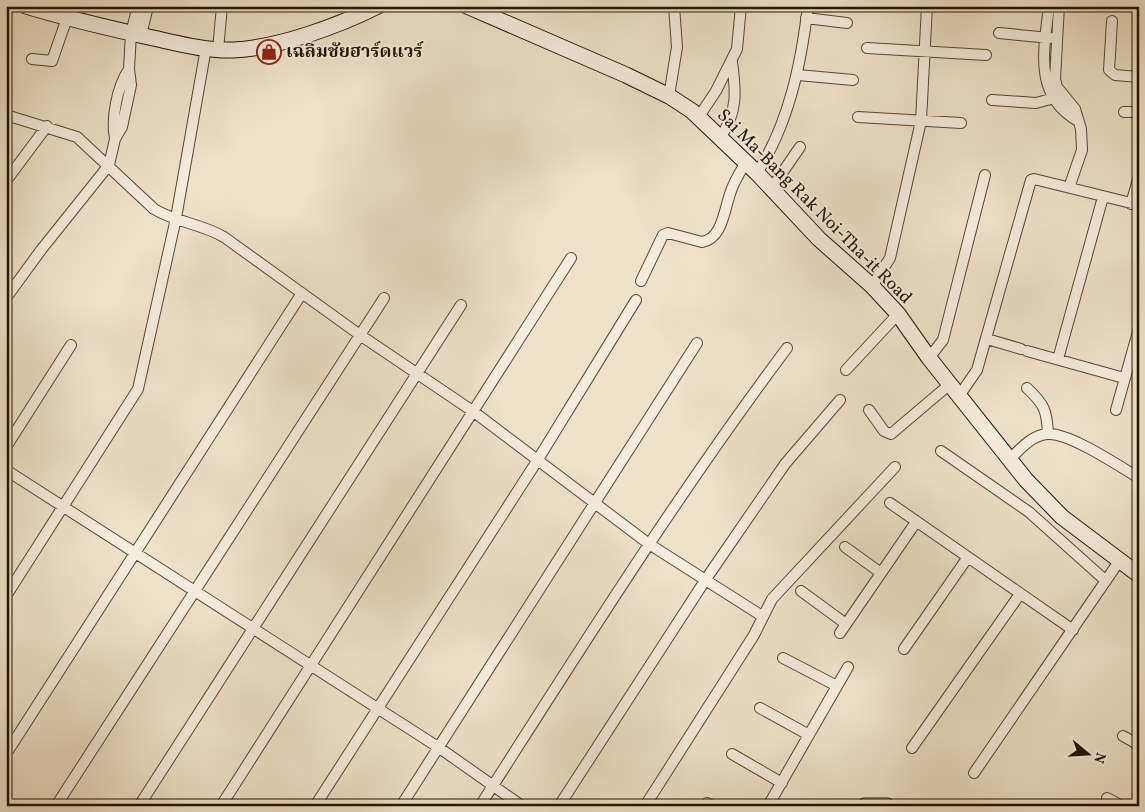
<svg xmlns="http://www.w3.org/2000/svg" width="1145" height="812" font-family="Vollkorn,'Noto Serif Thai',serif">
<style>
.lines{fill:none;stroke-linecap:round;stroke-linejoin:round}
.street-casing{stroke:#564733;stroke-width:12}
.secondary-casing{stroke:#241301;stroke-width:17}
.street{stroke:#f4ecdc;stroke-width:10}
.secondary{stroke:#f4ecdc;stroke-width:15}
.labels{text-anchor:middle;dominant-baseline:central;stroke-width:4;stroke-linejoin:round;paint-order:stroke}
.poi-label{font-size:18px;font-weight:bold;fill:#241301;stroke:#f4ecdc;text-anchor:start}
.street-label{font-size:18px;fill:#241301;stroke:#f4ecdc}
</style>
<rect width="100%" height="100%" fill="#eee2c9"/>
<filter id="stains"><feTurbulence type="fractalNoise" baseFrequency=".004" numOctaves="4"/><feColorMatrix values="0 0 0 0 .2 0 0 0 0 .09 0 0 0 0 .02 0 0 0 .5 -.17"/></filter>
<radialGradient id="worn" r=".72"><stop offset=".6" stop-color="#630" stop-opacity="0"/><stop offset="1" stop-color="#630" stop-opacity=".3"/></radialGradient>
<g class="lines">
<defs>
<path id="street" d="M 1049,6 C 1044,50 1033,95 1078,121
M 1059,6 L 1055,79 L 1057,87 L 1075,109 L 1081,129 L 1082,150 L 1071,182
M 806,18 L 847,23
M 1112,21 L 1109,70 L 1115,75 L 1139,77
M 999,33 L 1050,38
M 141,35 L 148,6
M 867,48 L 986,55
M 218,50 L 222,6
M 32,59 L 52,61 L 67,18
M 798,75 L 853,80
M 669,96 L 677,47 L 674,6
M 992,100 L 1036,103 L 1058,97
M 1124,112 L 1139,112
M 6,115 L 77,137 L 154,209 C 175,222 202,224 224,237 L 360,335 L 474,412 L 649,544 L 762,616
M 858,117 L 961,123
M 698,118 L 716,91 L 737,49 L 741,6
M 720,138 C 738,112 736,91 732,62
M 115,139 C 111,118 117,87 129,69
M 757,173 C 789,123 801,64 808,6
M 6,181 L 47,126
M 771,189 L 800,147
M 1131,204 L 1139,176
M 641,281 L 663,235 L 668,233 L 702,242 C 722,239 724,211 730,194 C 733,183 740,172 746,162
M 872,286 L 890,258 L 921,121 L 927,6
M 6,298 L 41,250 L 109,165 L 115,139 L 122,127 L 131,85 L 129,69 L 131,33 L 138,6
M 987,339 L 1021,349
M 1027,351 L 1124,378
M 929,358 L 943,340 L 985,175
M 1058,359 L 1103,197
M 846,370 L 898,314
M 1027,388 C 1044,404 1047,410 1048,434
M 959,396 L 977,370 L 1031,180 L 1034,179 L 1139,205
M 869,410 L 884,431 L 891,434 L 950,384
M 1116,410 L 1139,328
M 6,447 L 71,345
M 941,451 L 1029,512 L 1106,581
M 1009,460 C 1019,450 1033,434 1048,434 C 1070,433 1119,466 1139,478
M 6,470 L 438,747 L 522,806
M 890,503 L 1073,630
M 845,547 L 881,573
M 801,591 L 846,624
M 6,596 L 138,389 L 176,218 L 206,48
M 840,633 L 916,522
M 904,649 L 968,557
M 783,658 L 837,686
M 760,708 L 809,735
M 1123,736 L 1139,745
M 912,748 L 1020,594
M 6,754 L 302,293
M 732,754 L 782,783
M 974,773 L 1120,560 L 1124,562
M 1107,798 L 1122,806
M 707,803 L 712,806
M 56,806 L 384,298
M 139,806 L 461,305
M 221,806 L 571,258
M 315,806 L 537,461 L 636,300
M 401,806 L 697,343
M 480,806 C 579,651 677,495 787,348
M 559,806 L 706,579 L 785,464 L 840,400
M 645,806 L 754,635 L 772,599 L 895,467
M 768,806 L 848,667"/>
<path id="secondary" d="M 26,6 C 65,18 104,27 144,36 C 173,42 203,51 233,50 C 278,48 338,26 378,6
M 467,6 L 626,75 L 669,96 L 692,111 L 757,173 L 819,239 L 872,286 L 898,314 L 929,358 L 1026,480 L 1062,517 L 1139,575
M 865,806 L 887,806"/>
</defs>
<use href="#street" class="street-casing"/>
<use href="#secondary" class="secondary-casing"/>
<use href="#street" class="street"/>
<use href="#secondary" class="secondary"/>
</g>
<defs>
<symbol id="shop-ring" viewBox="-11 -11 22 22"><circle r="9.5" fill="#f4ecdc" stroke="#8f2418" stroke-width="1.5"/><path d="M-5-2.5h2.3a2.7 3.5 0 0 1 5.4 0H5L5.5 6h-11ZM-1.5-2.5h3a1.5 2.3 0 0 0-3 0Z" fill="#8f2418"/></symbol>
</defs>
<g fill-rule="evenodd">
<use href="#shop-ring" x="255" y="38" width="28" height="28"/>
</g>
<g class="labels">
<g class="poi-label">
<text x="286" y="52">เฉลิมชัยฮาร์ดแวร์</text>
</g>
<g class="street-label">
<text transform="translate(814 207) rotate(45)">Sai Ma-Bang Rak Noi-Tha-it Road</text>
</g>
</g>
<rect width="1145" height="812" fill="none" stroke="#eee2c9" stroke-width="25"/>
<rect x="8" y="8" width="1130" height="797" fill="none" stroke="#241301" stroke-width="2.5"/>
<rect x="12" y="12" width="1120" height="787" fill="none" stroke="#241301"/>
<g transform="translate(1088 754) rotate(108)" stroke="#f4ecdc" stroke-width="4" paint-order="stroke">
<path d="M0-4L9 19L0 12L-9 19Z" fill="#241301"/>
<text y="-8" font-size="14" font-weight="bold" text-anchor="middle" fill="#241301">N</text>
</g>
<rect width="100%" height="100%" filter="url(#stains)"/>
<rect width="100%" height="100%" fill="url(#worn)"/>
</svg>
